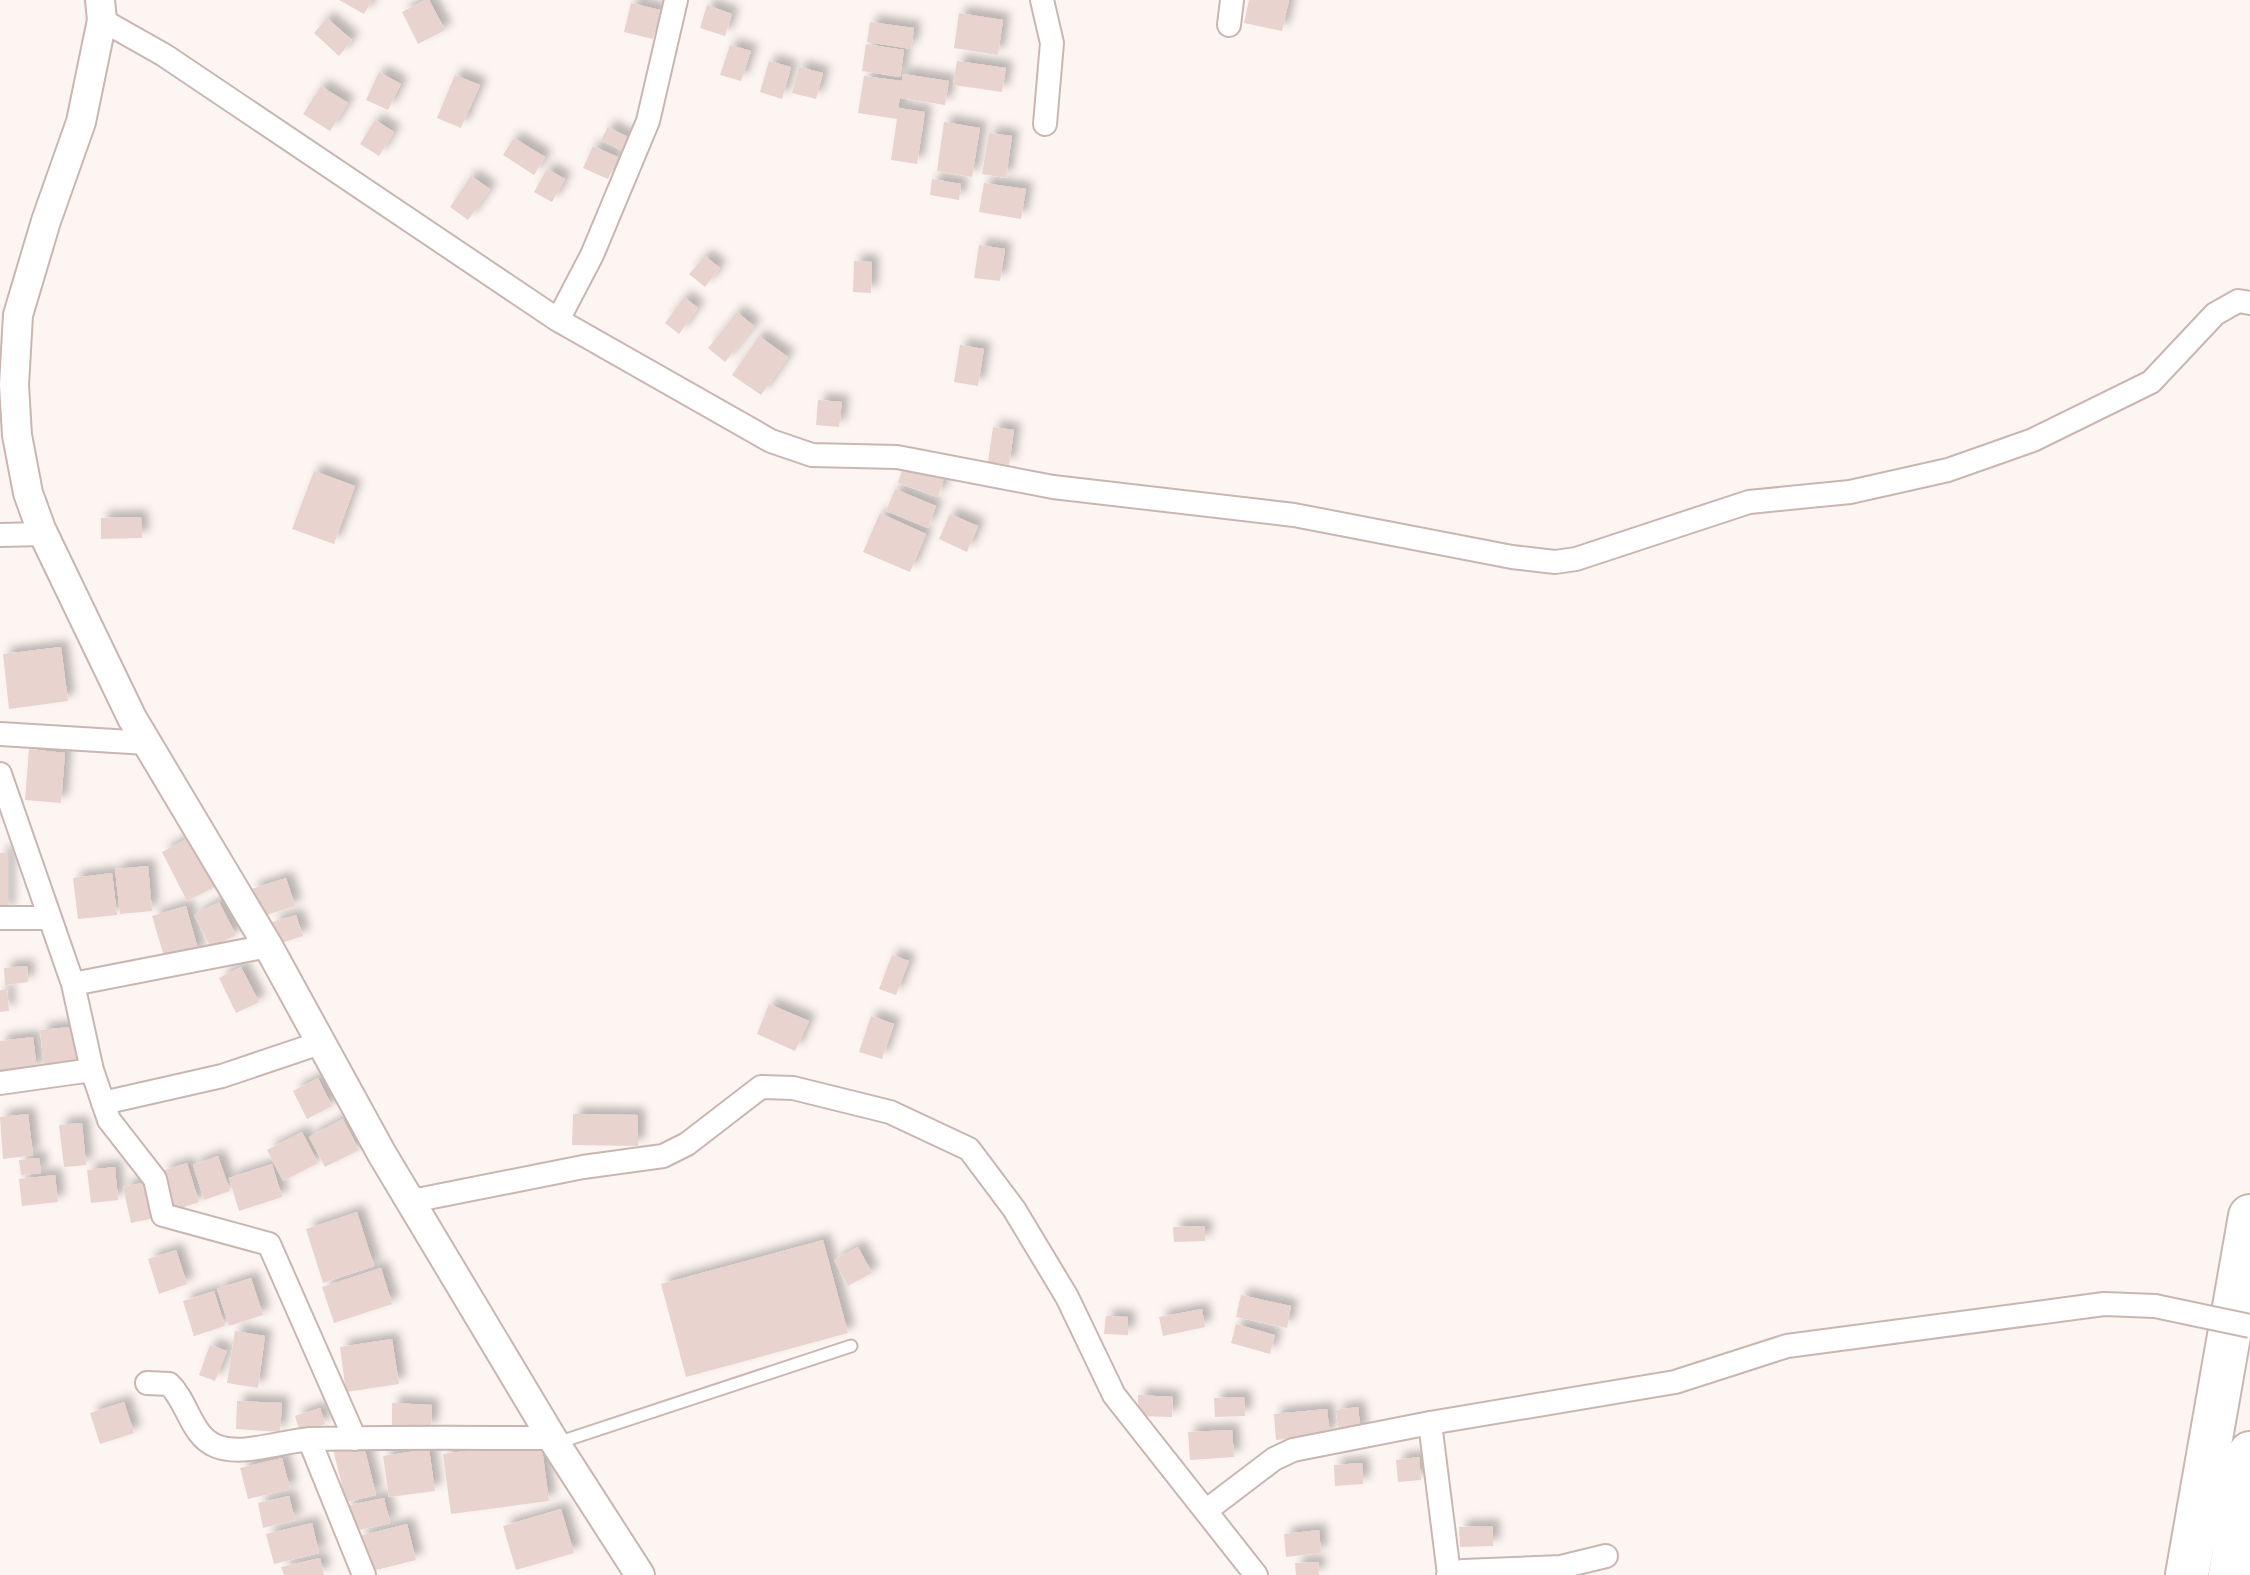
<svg xmlns="http://www.w3.org/2000/svg" width="2250" height="1575" font-family="'PT Sans Narrow',sans-serif">
<style>
.building{fill:#e8d3ce;filter:url(#shadow)}
.lines{fill:none;stroke-linecap:round;stroke-linejoin:round}
.service-casing{stroke:#cab6b1;stroke-width:15}
.minor-casing{stroke:#cab6b1;stroke-width:26}
.tertiary-casing{stroke:#cab6b1;stroke-width:32}
.motorway-casing{stroke:#cab6b1;stroke-width:46}
.service{stroke:#fff;stroke-width:11}
.minor{stroke:#fff;stroke-width:22}
.tertiary{stroke:#fff;stroke-width:28}
.motorway{stroke:#fff;stroke-width:42}
.minor-bridge-casing{stroke:#cab6b1;stroke-width:26;stroke-linecap:butt}
.minor-bridge{stroke:#fff;stroke-width:22}
</style>
<defs>
<filter id="shadow"><feDropShadow dx="7" dy="-7" stdDeviation="4" flood-color="#0004"/></filter>
</defs>
<rect width="100%" height="100%" fill="#fdf5f2"/>
<path class="building" d="M 339,0 L 372,0 L 364,14 Z
M 425,0 L 429,0 L 445,30 L 418,44 L 402,12 Z
M 1249,0 L 1289,0 L 1282,31 L 1244,23 Z
M 631,3 L 660,10 L 653,39 L 624,32 Z
M 707,5 L 732,14 L 725,36 L 700,28 Z
M 959,13 L 1003,20 L 998,55 L 954,48 Z
M 327,18 L 352,40 L 339,56 L 314,33 Z
M 870,22 L 914,28 L 911,49 L 867,42 Z
M 866,44 L 904,50 L 900,77 L 862,71 Z
M 730,45 L 751,51 L 741,81 L 720,75 Z
M 769,61 L 791,67 L 782,99 L 760,92 Z
M 957,61 L 1006,68 L 1002,92 L 953,85 Z
M 799,67 L 823,73 L 816,99 L 792,93 Z
M 379,72 L 401,84 L 388,110 L 366,100 Z
M 903,74 L 949,81 L 945,105 L 900,98 L 898,108 L 925,112 L 917,164 L 891,160 L 897,119 L 858,113 L 864,76 L 902,81 Z
M 455,75 L 480,85 L 461,128 L 437,118 Z
M 321,86 L 348,103 L 330,131 L 303,114 Z
M 375,120 L 394,132 L 379,156 L 360,144 Z
M 944,122 L 980,128 L 972,177 L 937,171 Z
M 608,127 L 632,139 L 625,152 L 601,140 Z
M 989,133 L 1012,136 L 1006,178 L 982,174 Z
M 514,138 L 545,157 L 534,175 L 503,155 Z
M 593,146 L 618,157 L 608,179 L 583,168 Z
M 547,169 L 565,179 L 552,202 L 534,192 Z
M 471,176 L 490,189 L 468,220 L 450,207 Z
M 932,179 L 961,184 L 959,200 L 930,195 Z
M 984,183 L 1026,189 L 1021,219 L 979,212 Z
M 979,245 L 1005,249 L 1000,281 L 974,278 Z
M 705,256 L 720,268 L 705,287 L 689,274 Z
M 854,261 L 872,262 L 871,293 L 853,292 Z
M 684,297 L 698,308 L 679,334 L 665,323 Z
M 737,312 L 754,326 L 725,362 L 708,348 Z
M 759,336 L 788,357 L 761,395 L 732,375 Z
M 960,345 L 984,349 L 978,386 L 954,382 Z
M 818,400 L 842,402 L 839,427 L 816,425 Z
M 993,427 L 1014,430 L 1009,465 L 988,462 Z
M 905,461 L 945,475 L 938,497 L 898,483 Z
M 314,471 L 355,486 L 334,544 L 292,529 Z
M 895,489 L 936,506 L 928,528 L 886,511 Z
M 880,513 L 926,534 L 910,572 L 863,552 Z
M 950,514 L 978,526 L 967,552 L 939,539 Z
M 141,517 L 142,538 L 101,539 L 101,518 Z
M 61,647 L 68,701 L 9,709 L 3,654 Z
M 29,749 L 65,753 L 61,803 L 25,800 Z
M 190,837 L 215,887 L 187,901 L 162,852 Z
M 0,853 L 8,853 L 8,912 L 0,912 Z
M 148,866 L 152,911 L 120,914 L 115,869 Z
M 112,873 L 117,915 L 78,919 L 73,878 Z
M 286,878 L 295,906 L 260,917 L 251,889 Z
M 219,902 L 236,935 L 211,948 L 194,915 Z
M 186,906 L 199,953 L 166,963 L 152,916 Z
M 296,915 L 303,936 L 278,944 L 272,922 Z
M 892,955 L 909,961 L 896,995 L 879,989 Z
M 27,966 L 28,982 L 5,985 L 4,968 Z
M 241,967 L 259,1002 L 236,1013 L 219,978 Z
M 7,989 L 9,1011 L 0,1012 L 0,990 Z
M 769,1004 L 809,1021 L 795,1051 L 757,1034 Z
M 871,1016 L 894,1024 L 882,1059 L 859,1052 Z
M 80,1026 L 84,1062 L 44,1067 L 40,1030 Z
M 33,1037 L 37,1070 L 0,1074 L 0,1041 Z
M 318,1078 L 332,1106 L 307,1119 L 293,1091 Z
M 28,1114 L 33,1155 L 3,1159 L 0,1117 Z
M 573,1114 L 638,1115 L 638,1146 L 572,1145 Z
M 343,1119 L 359,1150 L 325,1167 L 309,1137 Z
M 82,1123 L 86,1165 L 64,1167 L 59,1125 Z
M 302,1132 L 318,1163 L 283,1181 L 267,1150 Z
M 218,1156 L 230,1191 L 204,1200 L 193,1165 Z
M 39,1158 L 41,1173 L 21,1175 L 19,1160 Z
M 187,1163 L 199,1202 L 175,1210 L 162,1171 Z
M 272,1164 L 282,1197 L 239,1211 L 229,1178 Z
M 115,1167 L 118,1200 L 91,1203 L 87,1170 Z
M 55,1175 L 58,1202 L 22,1206 L 19,1179 Z
M 152,1181 L 159,1217 L 131,1223 L 123,1187 Z
M 357,1212 L 374,1266 L 323,1283 L 306,1229 Z
M 1205,1226 L 1205,1241 L 1174,1242 L 1173,1227 Z
M 823,1240 L 848,1333 L 686,1377 L 661,1284 Z
M 858,1247 L 872,1273 L 848,1286 L 834,1260 Z
M 176,1250 L 187,1284 L 159,1294 L 148,1259 Z
M 381,1268 L 392,1304 L 334,1323 L 322,1287 Z
M 251,1278 L 263,1315 L 229,1326 L 217,1289 Z
M 214,1291 L 225,1326 L 194,1336 L 183,1301 Z
M 1241,1295 L 1291,1306 L 1287,1328 L 1236,1317 Z
M 1202,1309 L 1205,1327 L 1163,1336 L 1159,1317 Z
M 1106,1316 L 1128,1317 L 1128,1335 L 1104,1334 Z
M 1236,1324 L 1275,1335 L 1270,1354 L 1231,1343 Z
M 235,1331 L 265,1336 L 258,1388 L 227,1383 Z
M 392,1339 L 399,1384 L 346,1392 L 340,1347 Z
M 210,1345 L 227,1351 L 215,1381 L 199,1375 Z
M 1138,1395 L 1173,1397 L 1172,1417 L 1138,1416 Z
M 1244,1397 L 1245,1416 L 1215,1417 L 1214,1398 Z
M 237,1401 L 282,1403 L 280,1432 L 236,1429 Z
M 124,1402 L 134,1433 L 100,1444 L 90,1413 Z
M 392,1403 L 432,1405 L 431,1429 L 392,1427 Z
M 1358,1407 L 1361,1433 L 1339,1436 L 1336,1410 Z
M 320,1408 L 325,1424 L 300,1432 L 295,1416 Z
M 1327,1409 L 1330,1435 L 1276,1440 L 1274,1414 Z
M 1232,1430 L 1234,1457 L 1190,1460 L 1188,1432 Z
M 541,1441 L 549,1501 L 451,1514 L 443,1454 Z
M 363,1442 L 376,1495 L 346,1502 L 333,1449 Z
M 429,1449 L 435,1491 L 389,1497 L 383,1456 Z
M 1419,1457 L 1421,1480 L 1398,1482 L 1396,1460 Z
M 282,1458 L 290,1489 L 248,1499 L 240,1468 Z
M 1362,1463 L 1363,1484 L 1335,1486 L 1334,1465 Z
M 289,1496 L 295,1520 L 263,1528 L 258,1503 Z
M 384,1498 L 390,1523 L 351,1532 L 345,1506 Z
M 561,1509 L 574,1553 L 516,1570 L 503,1526 Z
M 312,1523 L 319,1553 L 274,1564 L 266,1534 Z
M 407,1524 L 416,1560 L 368,1572 L 359,1536 Z
M 1493,1526 L 1493,1546 L 1460,1547 L 1459,1527 Z
M 1319,1530 L 1321,1553 L 1286,1557 L 1284,1534 Z
M 320,1558 L 324,1575 L 284,1575 L 281,1567 Z
M 1318,1562 L 1319,1575 L 1296,1575 L 1295,1563 Z"/>
<g class="lines">
<defs>
<path id="service" d="M 557,1443 L 851,1346"/>
<path id="minor" d="M 1042,0 L 1052,43 L 1045,124
M 102,20 L 164,55 L 558,320 L 771,441 L 812,455 L 897,457 L 1053,487 L 1294,515 L 1512,557 L 1555,562 L 1576,559 L 1749,502 L 1850,492 L 1948,470 L 2033,440 L 2151,382 L 2215,314 L 2238,301 L 2250,303
M 1229,25 L 1232,0
M 558,320 L 592,255 L 648,121 L 676,0
M 0,535 L 44,534
M 0,734 L 147,743
M 0,774 L 73,984 L 92,1070 L 109,1120 L 155,1179 L 163,1215 L 269,1244 L 355,1439
M 0,918 L 48,918
M 73,984 L 268,946
M 0,1083 L 92,1070
M 103,1103 L 222,1076 L 320,1043
M 412,1201 L 583,1167 L 663,1156 L 687,1144 L 761,1087 L 793,1088 L 890,1112 L 969,1149 L 1014,1209 L 1067,1297 L 1114,1395 L 1256,1575
M 147,1383 L 169,1384 C 188,1402 191,1436 216,1446 C 244,1457 283,1440 313,1439 C 393,1437 473,1438 552,1438
M 1430,1423 L 1449,1574
M 309,1439 L 364,1575
M 1207,1510 L 1274,1459 L 1293,1450 L 1430,1423 L 1675,1382 L 1787,1346 L 2104,1304 L 2155,1306
M 1448,1575 L 1463,1571 L 1561,1567 L 1606,1556"/>
<path id="tertiary" d="M 100,0 L 102,20 L 81,122 L 46,221 L 18,315 L 14,385 L 17,435 L 28,493 L 41,529 L 132,718 L 268,946 L 382,1154 L 552,1438 L 640,1575"/>
<path id="motorway" d="M 2187,1575 L 2250,1216
M 2230,1575 L 2250,1453"/>
</defs>
<use href="#service" class="service-casing"/>
<use href="#minor" class="minor-casing"/>
<use href="#tertiary" class="tertiary-casing"/>
<use href="#motorway" class="motorway-casing"/>
<use href="#service" class="service"/>
<use href="#minor" class="minor"/>
<use href="#tertiary" class="tertiary"/>
<use href="#motorway" class="motorway"/>
<defs>
<path id="minor-bridge" d="M 2155,1306 L 2250,1326"/>
</defs>
<use href="#minor-bridge" class="minor-bridge-casing"/>
<use href="#minor-bridge" class="minor-bridge"/>
</g>
</svg>
